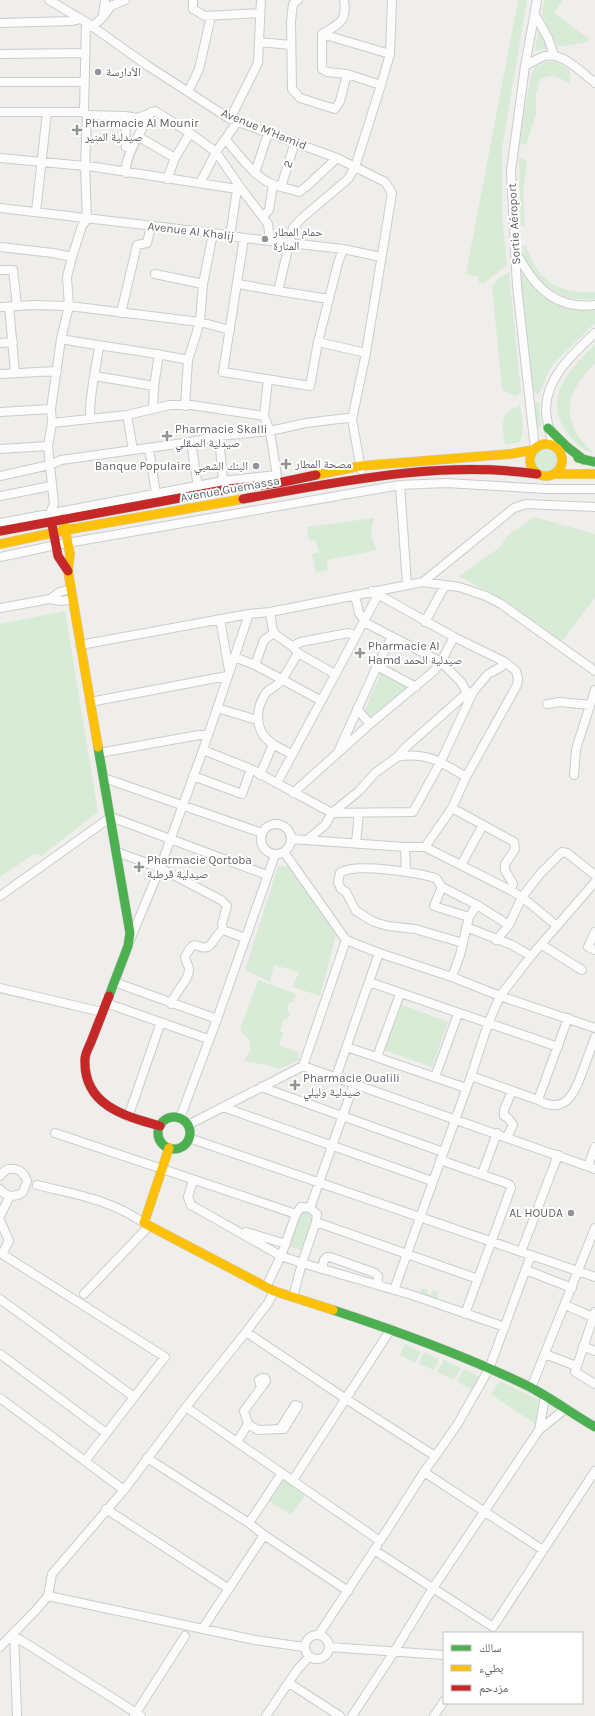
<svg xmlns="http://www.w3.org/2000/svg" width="595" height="1716" font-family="Karla,'Noto Naskh Arabic',sans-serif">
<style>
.green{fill:#d8ebd6}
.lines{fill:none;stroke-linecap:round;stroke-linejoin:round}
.street-casing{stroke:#cbcccc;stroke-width:10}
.fast-casing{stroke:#cacacb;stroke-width:10}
.slow-casing{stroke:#cacacb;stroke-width:10}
.jam-casing{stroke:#cacacb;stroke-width:10}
.street{stroke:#fdfcfc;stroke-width:8}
.fast{stroke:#4caf50;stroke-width:9}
.slow{stroke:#ffc107;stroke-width:9}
.jam{stroke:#c62828;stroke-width:9}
.poi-dot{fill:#919496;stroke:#fff;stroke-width:1.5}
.labels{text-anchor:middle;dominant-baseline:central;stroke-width:4;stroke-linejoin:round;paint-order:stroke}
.poi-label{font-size:12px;fill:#5f6368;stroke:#fff;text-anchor:start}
.street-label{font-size:12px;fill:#5f6368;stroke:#fff}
</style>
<rect width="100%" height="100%" fill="#efeeea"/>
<path class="green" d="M 518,0 L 527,0 L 502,148 L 502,215 L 507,265 L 483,284 L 479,282 L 478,277 L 466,274 Z
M 544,0 L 563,0 L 554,13 L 589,39 L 587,42 L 558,47 L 542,15 Z
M 539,27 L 550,48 L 537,51 L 535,49 Z
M 544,62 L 557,62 L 570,70 L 570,84 C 559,77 551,72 540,80 L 536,93 L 536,115 L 526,145 L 519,143 L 531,75 L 535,67 Z
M 519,158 L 523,158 L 527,162 L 523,192 L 525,226 L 521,226 Z
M 526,245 C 537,281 558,294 595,292 L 595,299 C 587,299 578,300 570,298 C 546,292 524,271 522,246 Z
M 509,272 L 521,392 L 517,396 L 511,395 L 502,389 L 492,286 L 499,278 Z
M 520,272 C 526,277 531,285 537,291 C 553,305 574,311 595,308 L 595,323 L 555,362 L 550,369 L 539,394 L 535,393 L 532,390 L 520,285 Z
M 595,344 L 595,363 C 576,383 560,405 577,434 C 581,441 588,447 593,453 C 581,449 574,442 567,433 C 541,396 571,369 595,344 Z
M 537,402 L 539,402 L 541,427 L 534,428 L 531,404 Z
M 518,405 L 520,405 C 522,416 525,431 520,442 L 505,445 C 503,431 498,410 518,407 Z
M534 460a12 12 0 1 1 24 0a12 12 0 1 1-24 0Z
M 534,517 L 595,534 L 595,597 L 562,641 L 509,603 L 459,576 L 499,548 L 509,534 Z
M 374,518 C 370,532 370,537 377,550 L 327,560 L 328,570 L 316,573 L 312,554 L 319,552 L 316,540 L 309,541 L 307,527 Z
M 65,611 L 98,812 L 41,856 L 34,854 L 0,877 L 0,624 Z
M 381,673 L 411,688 L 370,721 L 363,714 Z
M 278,866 L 289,866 L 336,935 L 320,996 L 293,987 L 299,972 L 274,965 L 270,982 L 245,970 Z
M 258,980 L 296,994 L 293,1002 L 289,1002 L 287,1011 L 290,1012 L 288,1019 L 284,1019 L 280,1031 L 284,1033 L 279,1045 L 298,1052 L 299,1060 L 279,1069 L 268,1065 L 244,1061 L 250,1051 L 250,1041 L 240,1030 Z
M 400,1004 L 448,1022 L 432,1067 L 384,1050 Z
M 300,1210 L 316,1215 L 303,1251 L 289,1246 Z
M 422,1288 L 428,1290 L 428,1293 L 431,1294 L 433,1290 L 439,1292 L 436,1302 L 419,1296 Z
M 405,1344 L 421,1352 L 415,1363 L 400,1355 Z
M 424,1352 L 439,1359 L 434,1370 L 419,1364 Z
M 444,1360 L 461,1368 L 454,1380 L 437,1372 Z
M 464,1369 L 481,1378 L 474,1391 L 457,1382 Z
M 500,1381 L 539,1400 L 535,1424 L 491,1394 Z
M 283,1478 L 306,1494 L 291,1515 L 267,1500 Z"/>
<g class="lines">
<defs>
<path id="street" d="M 49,0 L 86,22 L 148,66 L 230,119 L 337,158 L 385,182 L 392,193 L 366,353 L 352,419 L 361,470
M 193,0 L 193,9 L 205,16 L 260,13
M 298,0 L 293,4 L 291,21 L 292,89 L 300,98 L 335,109 L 340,101 L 347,74
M 344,0 C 347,22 340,23 322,34 L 322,69 L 327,72 L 347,74 L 381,85
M 103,15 L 105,0
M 535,15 L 548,38 L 554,55
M 0,23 L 71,21 L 80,19
M 92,27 L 103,17 L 111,6 L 125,0
M 322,34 L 390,54
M 259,42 L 291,45
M 0,54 L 85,53
M 525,66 C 531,63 538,58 545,56 C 563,52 581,72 595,83
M 0,82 L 84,82
M 188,92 L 199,69 L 211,16
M 0,112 L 84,112
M 87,115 L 125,116 L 138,118 L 155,111 L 190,133 L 216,152 L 240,187 L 268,224 L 270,241
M 125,116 L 126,147
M 230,119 L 258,63 L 261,0
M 139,137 L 175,158
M 225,139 C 239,154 253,176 272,184 C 280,187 290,189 299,192 L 306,187 L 337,158
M 0,158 L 95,167 L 237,189 L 240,187
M 126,173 C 123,159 144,126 151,112
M 255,173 L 268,133
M 167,179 L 175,158 L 190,133
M 200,183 L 216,152 L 238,121
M 281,187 L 295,142
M 0,208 L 213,233 L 244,238 L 343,249 L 381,257
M 36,212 L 47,112
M 263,217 L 269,210 L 273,184
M 230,236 L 237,189
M 244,238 L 223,372 L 310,386 L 318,342 L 338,263 L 343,249
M 0,247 L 53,253 L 72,257
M 516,252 C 533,285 554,310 595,305
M 0,270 L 13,270 L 17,306
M 155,274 L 203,284
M 238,284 L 278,291 L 329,299
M 278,291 L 293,228 L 302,218 L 348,179 L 355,167 L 381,85 L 390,54 L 392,0
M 9,306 L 15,373
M 0,307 L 34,305 L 69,306 L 200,322 L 230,330
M 121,313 L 137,245 L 147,243 L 151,226
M 61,339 C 104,347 146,351 188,360
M 318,342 L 366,353
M 0,343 L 13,342
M 0,374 L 57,371
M 95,376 L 154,386
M 185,406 L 188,360 L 200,322 L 203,284 L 213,233
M 153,408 L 154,386 L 159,354
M 0,412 L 51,409
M 127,415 L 133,450
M 264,416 L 268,379
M 90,419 C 89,393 96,371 99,346
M 52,423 L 127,415 L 170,405 L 191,405 L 264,416 L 270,431 L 278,483
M 219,436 L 223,481
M 191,442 L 198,487
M 553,445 C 550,433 546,421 546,409 C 546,377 574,353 595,333
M 149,448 L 156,494
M 0,449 L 48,446
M 535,449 L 517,286 L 511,171 L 525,66 L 537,0
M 0,476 L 49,465 L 61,460 L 191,442 L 219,436 L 270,431 L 306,423 L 347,418 L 352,419
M 400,485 L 407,584
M 0,496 L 51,486
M 51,521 L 50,513 L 54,504 L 48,446 L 52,423 L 51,409 L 61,339 L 69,306 L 67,277 L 72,257 L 82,226 L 87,219 L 85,166 L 87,115 L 84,112 L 86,22
M 0,523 L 223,481 L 276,475
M 0,557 L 56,545 L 400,485 L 446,483 L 547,489 L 595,489
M 423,582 L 514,508 L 526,504 L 595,507
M 71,589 L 60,592 L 50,599 L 61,601 L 73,599
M 372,591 L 454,637 L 505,662 L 516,671 L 518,679 L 517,685 L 466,777 L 452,808 L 425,847
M 355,595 L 359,613 L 364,620
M 0,608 L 50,599
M 270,612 L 273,631 L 276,635 L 292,646 L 298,653 L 335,674
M 220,619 L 229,670
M 364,622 L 441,662 L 461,682 L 467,693
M 425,622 L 445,585
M 80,645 L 249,614 L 270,612 L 423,582 L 459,587 L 486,596 L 501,604 L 595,671
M 292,646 L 301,642 L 348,633 L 356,635
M 234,657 L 255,665 L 320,700
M 255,665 L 264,640 L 274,633
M 377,666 L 416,687
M 90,702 L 227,676
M 547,704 L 560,702 L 590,705
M 217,708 L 257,720
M 357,709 L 370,724
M 203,750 L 251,769 L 332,813 L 413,812 L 441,761 L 473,692 L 488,674 L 501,667 L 505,662
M 339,750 L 377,666 L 392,637
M 99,753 L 199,735 L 207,735
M 292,754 C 286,751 279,748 273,744 C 255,733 254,710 266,693 C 270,688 276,687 280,682 C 287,673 292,663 298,653
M 397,757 C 426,751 443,763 466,777
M 260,775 L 273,744
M 574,775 L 576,749 L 595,690
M 193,776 L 242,794 L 251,769
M 104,778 L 262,833
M 277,783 L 378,595
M 293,793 L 370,724 L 434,671 L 441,662 L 454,637
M 452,808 L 514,842 L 515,849 L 505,864 L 505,870 L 513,884 L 510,890
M261 839a15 15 0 1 1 30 0a15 15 0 1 1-30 0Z
M 291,839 L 405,847 L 425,847 L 510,890 L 522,897 L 557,926
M 307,840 L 325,825 L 332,813 L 359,791 L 375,773 L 397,757 L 406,747 L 467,693 L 473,692
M 356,843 L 359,813
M 405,847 L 406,872
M 117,852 L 160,868 L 221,900 L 227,906 L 222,924 L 223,930 L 245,938
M 284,852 L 346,940 L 379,953 L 452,977 L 500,996 L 595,1028
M 461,865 L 483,825
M 442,887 L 434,906 L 469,917
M 0,896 L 111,817 L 267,875
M 466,927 L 512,945 L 531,956
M 595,932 L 588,947 L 595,950
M 130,940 L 160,868 L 203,750 L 249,614
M 496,940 L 509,925
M 463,943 L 415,929 L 388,926 L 374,922 L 356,911 L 346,892 L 341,889 L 338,882 L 340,873 C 354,862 418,873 436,878 L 442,887 L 477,905 L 509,925 L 522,897 L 540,874 L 562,852 L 567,853 L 595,875
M 542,945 L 582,970
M 452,977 L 460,955 L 469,917 L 477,905
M 114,982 L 217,1019
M 369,982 L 558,1047
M 0,988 L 102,1012
M 106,1003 L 208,1039
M 171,1004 C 174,993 190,979 189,969 C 189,965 185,962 185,957 C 196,935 196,951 208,947 C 213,944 216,934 223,930
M 347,1047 L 466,1088
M 377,1057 L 400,994
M 303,1066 L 595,1169
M 471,1076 L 538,1100 C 566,1116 575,1092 583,1070 C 587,1059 591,1048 595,1037
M 336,1077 L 379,953
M 435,1077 L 458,1014
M 261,1087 L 443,1152
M 538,1100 L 568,1018
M 223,1107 L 432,1181
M 128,1117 L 161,1022
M 180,1118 L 217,1019 L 275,855
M 188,1125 L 303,1066 L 346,940
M 55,1133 L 296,1214
M 507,1137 L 513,1125 L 508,1118 L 504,1116 L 504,1110 L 512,1091
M 189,1138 L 595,1277
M 440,1160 L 506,1183 L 510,1185 L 511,1188 L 465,1314
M 588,1166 L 595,1147
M 482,1174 L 497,1133
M 0,1176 C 8,1164 23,1168 27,1181 L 23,1192 C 15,1198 6,1197 0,1189
M 193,1180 L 188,1197 L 191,1205 L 281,1256 L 266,1287
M 37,1185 C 77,1195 109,1199 144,1223
M 301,1207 L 310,1208 L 317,1214 L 316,1222 L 302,1263 L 281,1256 L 296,1214 Z
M 310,1208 L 354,1084
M 0,1216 L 10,1196
M 0,1220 L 9,1241 L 2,1254 L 165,1357 L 85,1461
M 316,1222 L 478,1279
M 246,1232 L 286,1244
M 521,1252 L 558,1155
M 322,1269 L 324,1260 L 327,1257 L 330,1257 L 375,1273 L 378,1276 L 377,1285
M 526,1270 L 572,1288
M 394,1290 L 471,1076 L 488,1024 L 500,996 L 531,956 L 595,882
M 274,1291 L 268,1303 L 246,1332 L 186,1407 L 124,1490 L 52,1574 L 48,1596 L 255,1640 L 304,1647
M 84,1294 L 149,1226
M 293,1297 L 302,1263 L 412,1295 L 505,1327
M 0,1299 L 134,1397
M 565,1305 L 595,1318
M 595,1312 L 575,1372 L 595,1384
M 246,1332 L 346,1399 L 435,1456
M 583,1346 L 595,1351
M 0,1354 L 106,1433
M 545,1354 L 576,1366
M 531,1388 L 595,1228
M 0,1398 L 124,1490
M 186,1407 L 380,1541 L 424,1472 L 457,1425 L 489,1369 L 531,1255
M 248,1424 L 258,1430 L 280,1429 L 295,1405 L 298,1406 L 284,1429 L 280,1429
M 539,1430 L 565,1409
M 237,1442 L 248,1424 L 244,1411 L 266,1381 L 265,1378 L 262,1378 L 259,1380 L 261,1388
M 147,1458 L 249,1523 L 264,1535 L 348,1591
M 424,1472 L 543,1550
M 293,1480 L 391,1329
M 106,1509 L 229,1589
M 249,1523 L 282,1473
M 374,1550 L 493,1627 L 595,1471
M 203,1628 L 264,1535
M 14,1632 L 17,1716
M 319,1634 L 377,1546
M305 1647a12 12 0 1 1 24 0a12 12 0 1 1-24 0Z
M 19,1639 L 141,1716
M 0,1647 L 37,1609 L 48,1596
M 329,1647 L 444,1655
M 289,1683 L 340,1716
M 134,1716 L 185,1636
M 266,1716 L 297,1670 L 309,1657
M 352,1716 L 394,1652 L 433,1588 L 539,1430 L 545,1397
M 434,1716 L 444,1701"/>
<path id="fast" d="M 548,428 L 566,446 L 584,460
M 578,458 L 595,462
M 98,747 L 130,933 L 128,946 L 109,996
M158 1133a16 16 0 1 1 32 0a16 16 0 1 1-32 0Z
M 333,1310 C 400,1332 466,1356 530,1387 C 552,1399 573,1414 595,1427"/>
<path id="slow" d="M530 460a16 16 0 1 1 32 0a16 16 0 1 1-32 0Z
M 555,474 L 595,474
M 316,475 L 360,466 L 510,454 L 533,450
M 63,519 L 70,554 L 68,571 L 98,747
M 0,544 L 66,530 L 243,499
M 169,1148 L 144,1223 L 274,1291 L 333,1310"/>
<path id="jam" d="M 243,499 C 339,482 439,460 537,474
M 52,525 L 58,556 L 68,571
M 0,531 L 229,489 L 278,483 L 316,475
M 109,996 C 103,1011 97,1027 91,1042 C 89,1047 85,1054 85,1059 C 83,1105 124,1116 160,1126"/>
</defs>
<use href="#street" class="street-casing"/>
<use href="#fast" class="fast-casing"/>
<use href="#slow" class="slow-casing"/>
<use href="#jam" class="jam-casing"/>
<use href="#street" class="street"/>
<use href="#fast" class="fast"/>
<use href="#slow" class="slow"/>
<use href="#jam" class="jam"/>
</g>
<g class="poi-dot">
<circle cx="98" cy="72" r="4"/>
<path d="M75 124h4v4h4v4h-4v4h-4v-4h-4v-4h4z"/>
<circle cx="265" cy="239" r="4"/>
<path d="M165 430h4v4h4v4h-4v4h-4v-4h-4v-4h4z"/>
<path d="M284 458h4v4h4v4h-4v4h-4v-4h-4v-4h4z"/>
<circle cx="256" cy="466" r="4"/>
<path d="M358 647h4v4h4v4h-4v4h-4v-4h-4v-4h4z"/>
<path d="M137 861h4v4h4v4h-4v4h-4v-4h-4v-4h4z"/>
<path d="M293 1079h4v4h4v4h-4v4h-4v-4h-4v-4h4z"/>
<circle cx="571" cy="1213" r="4"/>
</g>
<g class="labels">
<g class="poi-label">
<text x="106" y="72">الأدارسة</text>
<text x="85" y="123">Pharmacie Al Mounir<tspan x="85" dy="14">صيدلية المنير</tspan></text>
<text x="273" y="232">حمام المطار<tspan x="273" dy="14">المنارة</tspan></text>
<text x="175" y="429">Pharmacie Skalli<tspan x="175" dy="14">صيدلية الصقلي</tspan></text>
<text x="295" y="464">مصحة المطار</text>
<text x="248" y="466" text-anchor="end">Banque Populaire البنك الشعبي</text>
<text x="368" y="646">Pharmacie Al<tspan x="368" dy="14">Hamd صيدلية الحمد</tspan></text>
<text x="147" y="860">Pharmacie Qortoba<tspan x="147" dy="14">صيدلية قرطبة</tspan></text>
<text x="303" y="1078">Pharmacie Oualili<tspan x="303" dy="14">صيدلية وليلي</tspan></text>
<text x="563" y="1213" text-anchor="end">AL HOUDA</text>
</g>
<g class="street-label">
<text transform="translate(264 129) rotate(22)">Avenue M'Hamid</text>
<text transform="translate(288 164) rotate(-73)">2</text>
<text transform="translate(514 224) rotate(-93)">Sortie Aéroport</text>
<text transform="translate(191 231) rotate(7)">Avenue Al Khalij</text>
<text transform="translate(230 489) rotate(-10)">Avenue Guemassa</text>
</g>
</g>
<rect x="443" y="1632" width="140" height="72" fill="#ffffff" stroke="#bfc1c3"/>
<rect x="451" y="1645" width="20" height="6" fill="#4caf50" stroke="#bfc1c3"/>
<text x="479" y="1652" font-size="12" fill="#5f6368">سالك</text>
<rect x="451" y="1665" width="20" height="6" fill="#ffc107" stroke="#bfc1c3"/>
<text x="479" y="1672" font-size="12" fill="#5f6368">بطيء</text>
<rect x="451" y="1685" width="20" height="6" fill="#c62828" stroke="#bfc1c3"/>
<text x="479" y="1692" font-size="12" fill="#5f6368">مزدحم</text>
</svg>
